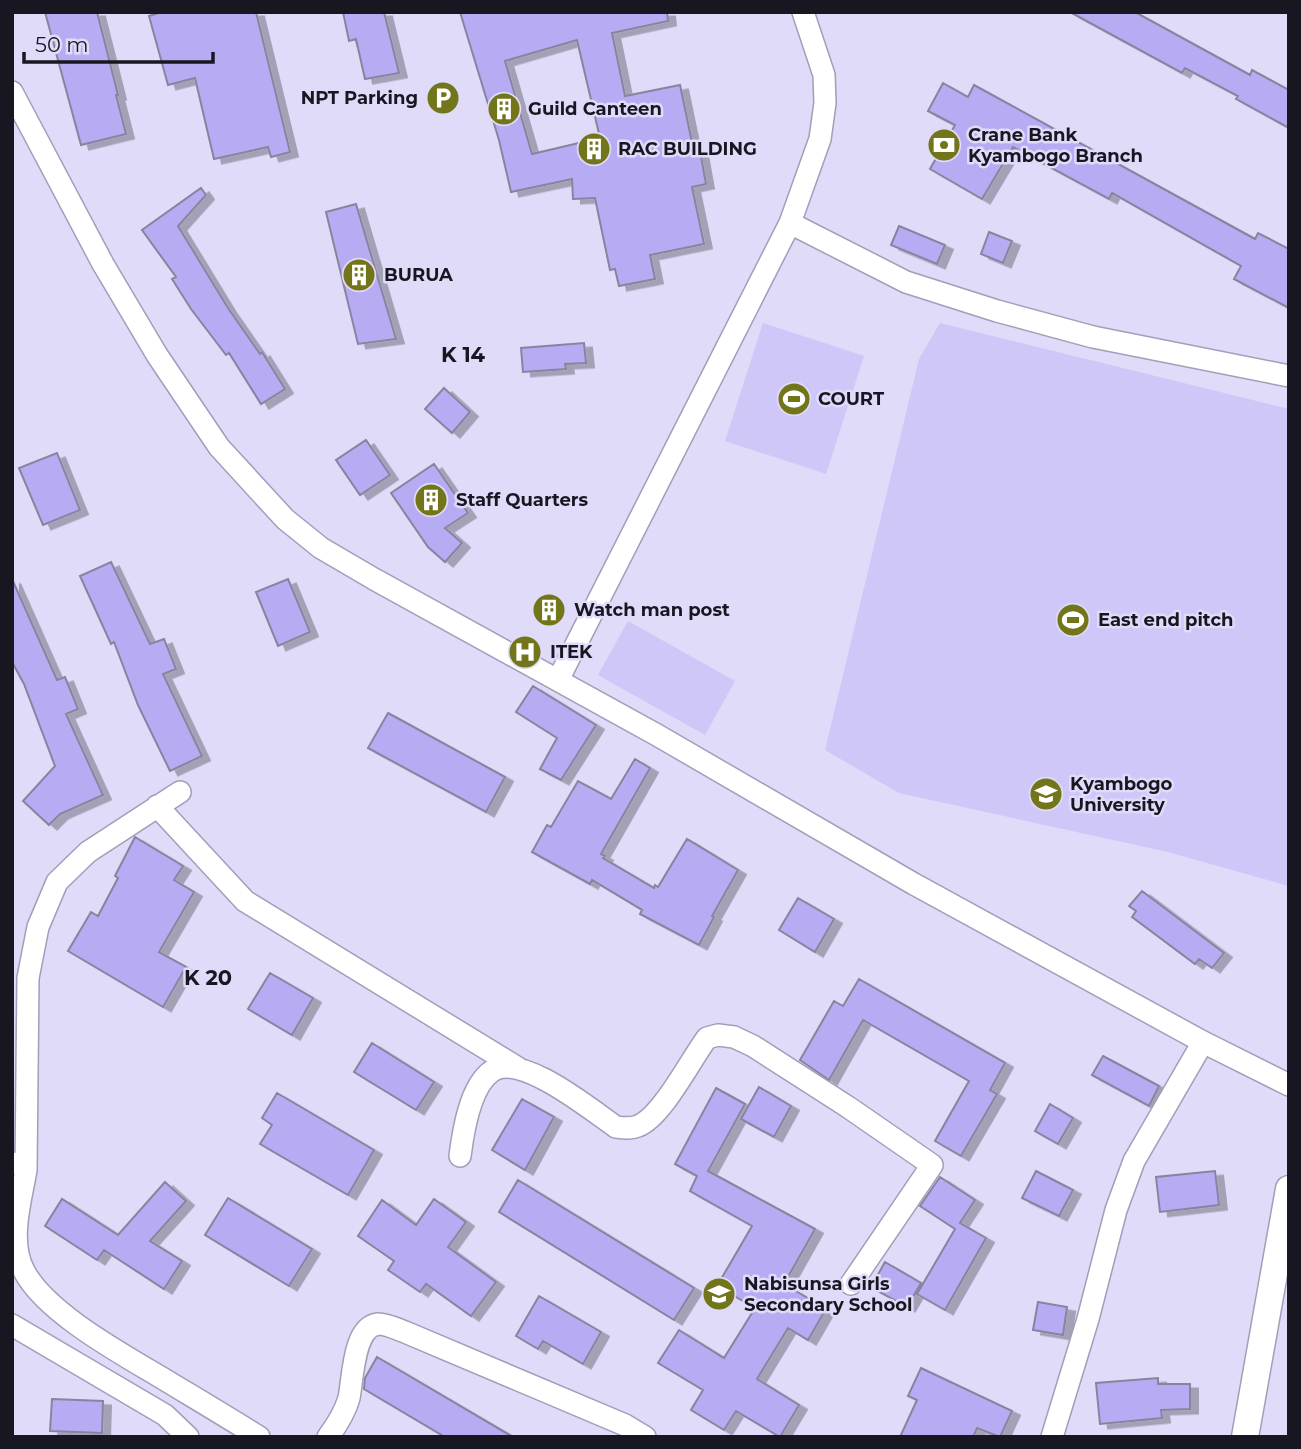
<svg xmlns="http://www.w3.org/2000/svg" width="1301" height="1449" font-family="Montserrat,sans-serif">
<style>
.green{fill:#cec7f8}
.building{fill:#b7acf3;stroke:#88849f;stroke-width:2;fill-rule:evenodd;filter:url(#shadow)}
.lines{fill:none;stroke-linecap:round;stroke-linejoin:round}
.minor-casing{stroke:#a19eb9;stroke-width:24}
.tertiary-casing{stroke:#a19eb9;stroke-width:29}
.minor{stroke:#fff;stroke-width:21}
.tertiary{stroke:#fff;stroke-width:26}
.labels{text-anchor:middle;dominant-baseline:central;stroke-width:5;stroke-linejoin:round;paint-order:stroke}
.poi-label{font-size:18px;font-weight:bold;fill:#181721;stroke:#dfdbf9;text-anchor:start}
.quarter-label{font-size:21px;font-weight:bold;fill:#181721;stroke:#dfdbf9}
</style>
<defs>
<filter id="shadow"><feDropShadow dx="8" dy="4.5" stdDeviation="0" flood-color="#0004"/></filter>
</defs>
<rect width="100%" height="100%" fill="#dfdbf9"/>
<path class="green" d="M 763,323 L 864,356 L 826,474 L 725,441 Z
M 940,323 L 1289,409 L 1289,886 L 1168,852 L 899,793 L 825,750 L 919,359 Z
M 628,621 L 735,681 L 705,735 L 598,675 Z"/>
<path class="building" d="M 45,12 L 97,12 L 118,95 L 116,95 L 126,134 L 81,145 Z
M 162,12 L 256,12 L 290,152 L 271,157 L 268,147 L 214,159 L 195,78 L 168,85 L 149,16 Z
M 343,12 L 384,12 L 399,73 L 365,79 L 356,39 L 349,41 Z
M 460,12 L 667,12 L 668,21 L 612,33 L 625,96 L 680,85 L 694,152 L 700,151 L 706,184 L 692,187 L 704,244 L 650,255 L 655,279 L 619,286 L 615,269 L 610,270 L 595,198 L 573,199 L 572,179 L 511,192 L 499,140 ZM 577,40 L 600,138 L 532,154 L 505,61 Z
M 1070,12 L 1135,12 L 1250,75 L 1252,70 L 1289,90 L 1289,128 L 1236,99 L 1238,96 L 1185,68 L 1182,73 Z
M 943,83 L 968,97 L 974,85 L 1255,239 L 1258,233 L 1289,249 L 1289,308 L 1234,279 L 1241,266 L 1112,193 L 1109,199 L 1013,147 L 982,199 L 930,169 L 955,125 L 928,111 Z
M 201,188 L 206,195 L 178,226 L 228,308 L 260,354 L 262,352 L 285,389 L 261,404 L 229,353 L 226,355 L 191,309 L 172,279 L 176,277 L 142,230 Z
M 356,204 L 396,339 L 358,344 L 326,212 Z
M 899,226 L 945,245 L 937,264 L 891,245 Z
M 989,232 L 1012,241 L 1003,263 L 981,254 Z
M 584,343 L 586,363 L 565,364 L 566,369 L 523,372 L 521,348 Z
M 444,388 L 470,412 L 452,433 L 425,409 Z
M 366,440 L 390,475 L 360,495 L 336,460 Z
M 57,453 L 80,510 L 43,525 L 19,468 Z
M 434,464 L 468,513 L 445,528 L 462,543 L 445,562 L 428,547 L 391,493 Z
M 111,562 L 150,644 L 164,639 L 176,669 L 163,674 L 202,756 L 170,771 L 138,705 L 114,642 L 111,644 L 80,576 Z
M 12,579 L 57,680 L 65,677 L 78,709 L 66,714 L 103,795 L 60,814 L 49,825 L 23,801 L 55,766 L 24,684 L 12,662 Z
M 288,579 L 310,632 L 278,646 L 256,592 Z
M 533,686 L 596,725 L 561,780 L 540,769 L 557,738 L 516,712 Z
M 388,713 L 505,777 L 486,812 L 368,748 Z
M 635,759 L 650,768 L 601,854 L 605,856 L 603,858 L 654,888 L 655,885 L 658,887 L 687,839 L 738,870 L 712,916 L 714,917 L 699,945 L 640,914 L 642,910 L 592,880 L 590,884 L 532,852 L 547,825 L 551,827 L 578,781 L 611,799 Z
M 135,837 L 183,866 L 174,880 L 194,892 L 159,952 L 186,967 L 163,1007 L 68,951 L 91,912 L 98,916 L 118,878 L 115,876 Z
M 1142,891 L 1224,953 L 1212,968 L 1199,959 L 1195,964 L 1132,917 L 1136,911 L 1129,906 Z
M 798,898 L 834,919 L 815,952 L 779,930 Z
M 270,973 L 313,998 L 292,1035 L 248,1009 Z
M 859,979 L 1005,1063 L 990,1090 L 997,1094 L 961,1156 L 935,1141 L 969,1081 L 863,1020 L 829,1080 L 800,1060 L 834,1001 L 843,1006 Z
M 372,1043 L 434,1082 L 416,1110 L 354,1072 Z
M 1103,1056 L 1159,1086 L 1149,1106 L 1092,1075 Z
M 759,1087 L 791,1106 L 774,1137 L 741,1119 Z
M 716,1088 L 745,1104 L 708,1171 L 815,1229 L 784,1284 L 826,1309 L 808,1340 L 788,1328 L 757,1379 L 799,1405 L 780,1437 L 736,1411 L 724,1430 L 691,1410 L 703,1390 L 658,1363 L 679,1330 L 724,1358 L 755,1308 L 717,1286 L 752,1226 L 690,1191 L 697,1176 L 675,1164 Z
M 277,1093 L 374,1150 L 348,1195 L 260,1144 L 272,1125 L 262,1118 Z
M 522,1099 L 554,1117 L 525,1170 L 492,1150 Z
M 1050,1104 L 1073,1118 L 1058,1144 L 1035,1131 Z
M 1036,1171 L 1073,1190 L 1059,1216 L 1022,1198 Z
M 1215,1171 L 1219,1205 L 1160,1212 L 1156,1177 Z
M 940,1177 L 975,1200 L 960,1223 L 986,1238 L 945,1310 L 917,1294 L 955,1229 L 920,1206 Z
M 518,1180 L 694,1288 L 674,1320 L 499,1212 Z
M 165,1182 L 186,1201 L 150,1241 L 182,1261 L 164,1289 L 104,1250 L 97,1260 L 45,1226 L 62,1199 L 118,1235 Z
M 228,1198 L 312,1249 L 289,1286 L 205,1235 Z
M 434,1199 L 466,1222 L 448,1247 L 496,1282 L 471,1316 L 426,1284 L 420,1292 L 388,1270 L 394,1261 L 358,1236 L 382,1200 L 416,1225 Z
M 885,1262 L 921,1283 L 907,1307 L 871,1287 Z
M 539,1296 L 601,1332 L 583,1364 L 543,1341 L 538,1349 L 516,1336 Z
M 1038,1302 L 1067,1307 L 1063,1335 L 1033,1330 Z
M 377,1357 L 513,1437 L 445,1437 L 364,1389 L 365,1378 Z
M 921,1368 L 1012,1411 L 1000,1437 L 977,1428 L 973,1437 L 900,1437 L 917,1400 L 908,1396 Z
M 1158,1378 L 1158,1384 L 1190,1384 L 1190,1409 L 1161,1410 L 1162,1418 L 1100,1424 L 1096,1383 Z
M 52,1399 L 103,1401 L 102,1433 L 50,1431 Z"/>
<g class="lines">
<defs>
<path id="minor" d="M 12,92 L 103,264 L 157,355 L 219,447 L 285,519 L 321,548 L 374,579 L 657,735 L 914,884 L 1203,1042 L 1289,1085
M 790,223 L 906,282 L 997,311 L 1093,337 L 1289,376
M 558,680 L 790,223 L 820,139 L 825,103 L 824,75 L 803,12
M 157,806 L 245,901 L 518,1068
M 460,1156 C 463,1132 470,1086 492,1071 C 521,1052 591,1110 616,1127 C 624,1128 631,1129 638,1126 C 662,1117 691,1059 707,1038 L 718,1035 L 734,1037 L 753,1046 L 848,1107 L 932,1165 L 851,1284
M 17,1163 L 26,1170 C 21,1200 8,1241 24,1271 C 46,1313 122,1354 162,1378 C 195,1398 227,1417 259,1437
M 26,1170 L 28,978 L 38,927 L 57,882 L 88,852 L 180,792
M 12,1325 L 165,1415 L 188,1437
M 328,1437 C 337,1425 345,1412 349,1398 C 353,1379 353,1327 378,1324 C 387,1324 397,1329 405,1332 L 625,1425 L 645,1437
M 1052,1437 L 1088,1319 L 1116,1210 L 1134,1161 L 1203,1042"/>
<path id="tertiary" d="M 1245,1437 L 1289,1189"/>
</defs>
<use href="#minor" class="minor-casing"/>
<use href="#tertiary" class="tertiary-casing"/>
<use href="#minor" class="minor"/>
<use href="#tertiary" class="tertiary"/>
</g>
<defs>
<symbol id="parking-disc" viewBox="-11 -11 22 22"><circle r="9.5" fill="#73751b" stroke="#dfdbf9"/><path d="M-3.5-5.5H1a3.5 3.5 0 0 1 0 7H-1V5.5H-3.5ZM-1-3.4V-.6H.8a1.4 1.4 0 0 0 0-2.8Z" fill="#fff"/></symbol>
<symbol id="building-disc" viewBox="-11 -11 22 22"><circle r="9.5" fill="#73751b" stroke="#dfdbf9"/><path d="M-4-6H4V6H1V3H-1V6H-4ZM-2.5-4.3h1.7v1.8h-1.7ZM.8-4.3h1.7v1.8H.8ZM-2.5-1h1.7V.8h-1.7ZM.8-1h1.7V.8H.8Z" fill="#fff"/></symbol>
<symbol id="bank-disc" viewBox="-11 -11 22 22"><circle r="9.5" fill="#73751b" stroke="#dfdbf9"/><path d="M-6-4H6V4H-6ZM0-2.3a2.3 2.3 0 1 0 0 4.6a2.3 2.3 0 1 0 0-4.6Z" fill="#fff"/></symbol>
<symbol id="stadium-disc" viewBox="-11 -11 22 22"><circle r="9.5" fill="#73751b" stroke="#dfdbf9"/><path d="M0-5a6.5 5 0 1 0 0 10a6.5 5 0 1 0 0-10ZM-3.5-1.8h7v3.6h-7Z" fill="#fff"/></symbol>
<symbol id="hospital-disc" viewBox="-11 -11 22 22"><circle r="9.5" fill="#73751b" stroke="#dfdbf9"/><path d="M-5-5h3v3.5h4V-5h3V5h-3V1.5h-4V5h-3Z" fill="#fff"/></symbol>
<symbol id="university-disc" viewBox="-11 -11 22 22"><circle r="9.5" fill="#73751b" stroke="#dfdbf9"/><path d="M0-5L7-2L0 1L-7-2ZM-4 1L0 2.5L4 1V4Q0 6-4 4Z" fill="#fff"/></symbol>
<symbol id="school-disc" viewBox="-11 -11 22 22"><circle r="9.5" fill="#73751b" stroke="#dfdbf9"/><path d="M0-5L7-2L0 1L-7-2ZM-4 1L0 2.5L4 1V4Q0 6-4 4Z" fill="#fff"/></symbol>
</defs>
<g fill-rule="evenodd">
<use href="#parking-disc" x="424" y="79" width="38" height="38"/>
<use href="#building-disc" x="485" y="90" width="38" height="38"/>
<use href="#bank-disc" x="925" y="126" width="38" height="38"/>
<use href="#building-disc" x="575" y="130" width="38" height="38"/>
<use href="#building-disc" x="340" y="256" width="38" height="38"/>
<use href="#stadium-disc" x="775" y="380" width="38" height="38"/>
<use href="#building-disc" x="412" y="481" width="38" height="38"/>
<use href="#building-disc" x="530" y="591" width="38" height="38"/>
<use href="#stadium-disc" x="1054" y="601" width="38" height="38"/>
<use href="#hospital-disc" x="506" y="633" width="38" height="38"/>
<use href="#university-disc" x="1027" y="775" width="38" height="38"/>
<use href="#school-disc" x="700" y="1275" width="38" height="38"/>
</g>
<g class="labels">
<g class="poi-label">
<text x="418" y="98" text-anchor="end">NPT Parking</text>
<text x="528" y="109">Guild Canteen</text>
<text x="968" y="135">Crane Bank<tspan x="968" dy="21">Kyambogo Branch</tspan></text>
<text x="618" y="149">RAC BUILDING</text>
<text x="384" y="275">BURUA</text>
<text x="818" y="399">COURT</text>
<text x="456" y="500">Staff Quarters</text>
<text x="574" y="610">Watch man post</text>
<text x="1098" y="620">East end pitch</text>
<text x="550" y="652">ITEK</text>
<text x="1070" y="784">Kyambogo<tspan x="1070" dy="21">University</tspan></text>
<text x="744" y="1284">Nabisunsa Girls<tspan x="744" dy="21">Secondary School</tspan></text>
</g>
<g class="quarter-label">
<text x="463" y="354">K 14</text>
<text x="208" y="977">K 20</text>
</g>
</g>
<rect width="1301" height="1449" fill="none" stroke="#181721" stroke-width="28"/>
<path d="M24 52v10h189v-10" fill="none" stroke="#181721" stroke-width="3.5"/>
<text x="35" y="52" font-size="21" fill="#181721" stroke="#dfdbf9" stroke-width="5" paint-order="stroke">50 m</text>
</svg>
